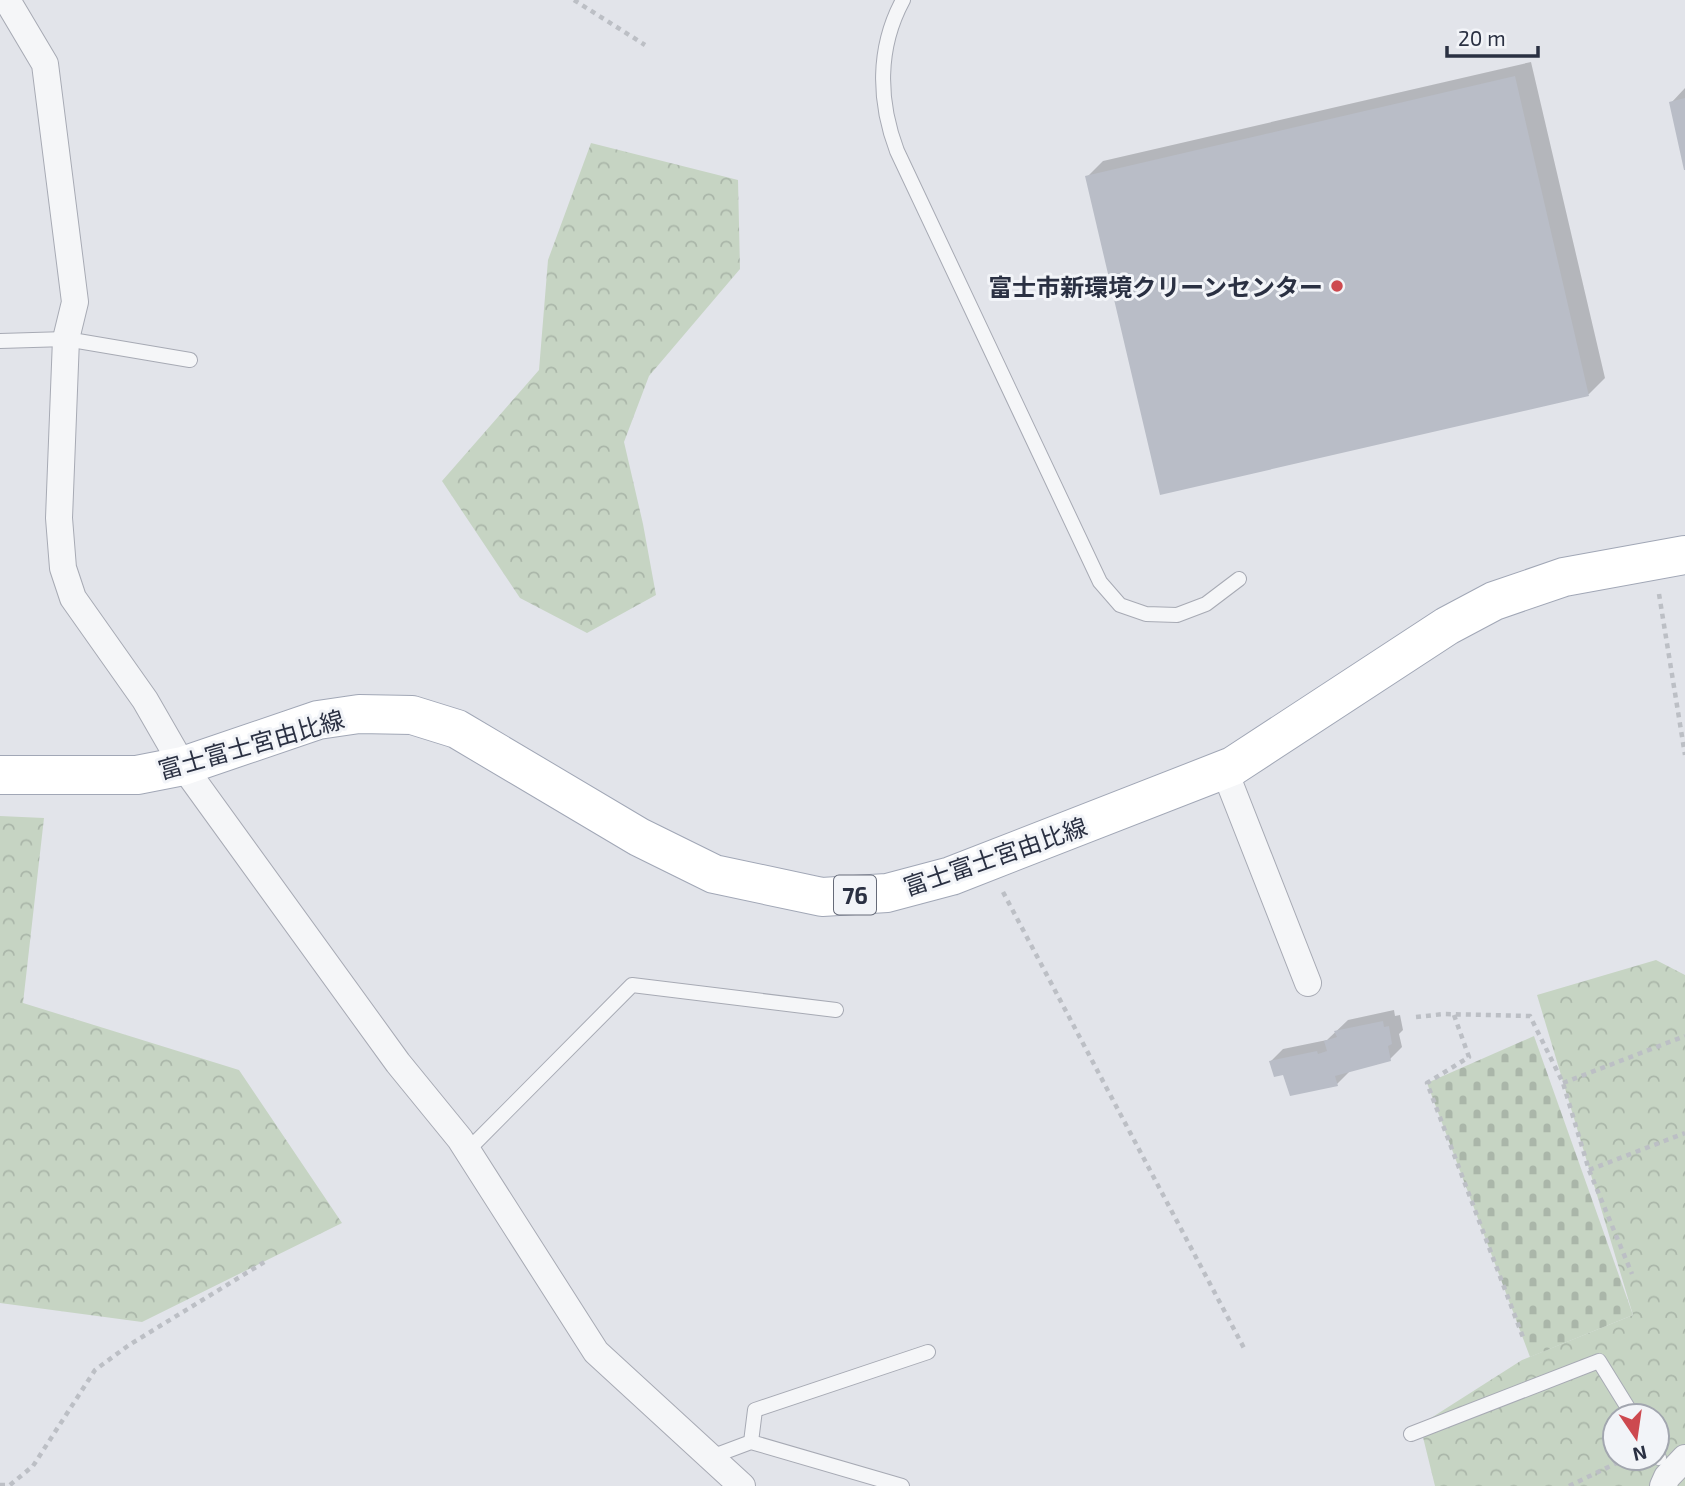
<svg xmlns="http://www.w3.org/2000/svg" width="1685" height="1486" font-family="'Exo 2','Noto Sans JP',sans-serif">
<style>
.forest{fill:url(#forest-crowns);fill-rule:evenodd}
.cemetery{fill:url(#cemetery-stones)}
.shadow{fill:#0003}
.building{fill:#b9bdc7}
.lines{fill:none;stroke-linecap:round;stroke-linejoin:round}
.service-casing{stroke:#a7aab4;stroke-width:16}
.minor-casing{stroke:#a7aab4;stroke-width:28}
.primary-casing{stroke:#a1a7b6;stroke-width:40}
.path{stroke:#bcbfc5;stroke-width:4.5;stroke-dasharray:5 5;stroke-linecap:butt}
.service{stroke:#f5f6f8;stroke-width:14}
.minor{stroke:#f5f6f8;stroke-width:26}
.primary{stroke:#fff;stroke-width:38}
.poi-dot{fill:#cd494f;stroke:#f2f4f8;stroke-width:2.5}
.labels{text-anchor:middle;dominant-baseline:central;stroke-width:6;stroke-linejoin:round;paint-order:stroke}
.shield{fill:#f2f4f8;stroke:#666b79;stroke-width:2}
.shield-label{font-size:23px;font-weight:bold;fill:#2a3042}
.poi-label{font-size:24px;font-weight:bold;fill:#2a3042;stroke:#f2f4f8;text-anchor:end}
.street-label{font-size:24px;fill:#2a3042;stroke:#f2f4f8}
</style>
<defs>
<pattern id="forest-crowns" width="20" height="18" patternUnits="userSpaceOnUse" patternTransform="scale(1.75)"><rect width="20" height="18" fill="#c6d4c3"/><path d="M2 6a3 3 0 1 1 6 0M12 15a3 3 0 1 1 6 0" fill="none" stroke="#aab6a9"/></pattern>
<pattern id="cemetery-stones" width="16" height="16" patternUnits="userSpaceOnUse" patternTransform="scale(1.75)"><rect width="16" height="16" fill="#c6d4c3"/><path d="M2 7V4a2 2 0 0 1 4 0v3zM10 15v-3a2 2 0 0 1 4 0v3z" fill="#aab6a9"/></pattern>
</defs>
<rect width="100%" height="100%" fill="#e2e4ea"/>
<path class="forest" d="M 591,143 L 738,180 L 740,269 L 649,376 L 624,442 L 643,524 L 656,595 L 587,633 L 520,598 L 442,481 L 539,370 L 548,260 Z
M 0,816 L 44,818 L 23,1003 L 239,1070 L 342,1223 L 142,1322 L 0,1303 Z
M 1656,960 L 1685,975 L 1685,1486 L 1435,1486 L 1420,1425 L 1522,1360 L 1633,1315 L 1537,995 ZM 1615,1416 L 1657,1416 L 1657,1458 L 1615,1458 Z"/>
<path class="cemetery" d="M 1534,1036 L 1633,1315 L 1530,1357 L 1427,1083 Z"/>
<path class="shadow" d="M 1531,62 L 1605,378 L 1589,394 L 1161,493 L 1087,177 L 1103,161 Z
M 1685,88 L 1685,167 L 1671,103 Z
M 1394,1010 L 1395,1016 L 1400,1015 L 1403,1030 L 1399,1034 L 1402,1047 L 1390,1059 L 1348,1070 L 1349,1072 L 1337,1084 L 1285,1073 L 1271,1061 L 1283,1049 L 1327,1040 L 1348,1020 Z"/>
<path class="building" d="M 1515,76 L 1589,396 L 1160,495 L 1085,176 Z
M 1685,98 L 1685,170 L 1684,170 L 1669,102 Z
M 1383,1021 L 1384,1027 L 1389,1026 L 1392,1044 L 1388,1046 L 1391,1061 L 1335,1076 L 1338,1086 L 1290,1096 L 1283,1075 L 1274,1077 L 1269,1061 L 1317,1051 L 1318,1054 L 1327,1051 L 1324,1041 L 1337,1037 L 1334,1031 Z"/>
<g class="lines">
<defs>
<path id="service" d="M 903,0 C 877,48 878,101 897,151 L 1100,582 L 1120,605 L 1146,614 L 1177,615 L 1206,604 L 1239,579
M 0,341 L 66,339 L 190,360
M 467,1151 L 632,985 L 836,1010
M 1411,1434 L 1599,1361 L 1633,1416
M 751,1442 L 755,1410 L 928,1352
M 1657,1454 L 1659,1458
M 711,1457 L 751,1442 L 902,1486"/>
<path id="minor" d="M 7,0 L 45,64 L 75,302 L 66,339 L 59,518 L 63,568 L 73,598 L 145,700 L 183,766 L 398,1063 L 460,1139 L 596,1352 L 742,1486
M 1224,769 L 1308,983
M 1663,1486 L 1667,1477 L 1685,1458"/>
<path id="primary" d="M 0,775 L 137,775 L 183,766 L 318,720 L 359,714 L 412,715 L 457,729 L 639,837 L 714,874 L 822,897 L 887,893 L 951,876 L 1233,766 L 1447,626 L 1494,601 L 1564,577 L 1685,555"/>
</defs>
<use href="#service" class="service-casing"/>
<use href="#minor" class="minor-casing"/>
<use href="#primary" class="primary-casing"/>
<path class="path" d="M 574,0 L 645,45
M 1659,594 L 1685,755
M 1003,892 L 1245,1350
M 1454,1015 L 1469,1057 L 1427,1083 L 1524,1340
M 1416,1017 L 1444,1014 L 1530,1016 L 1563,1083 L 1589,1170 L 1632,1274
M 1563,1083 L 1685,1036
M 1589,1170 L 1685,1133
M 0,1485 L 10,1485 L 33,1466 L 95,1370 L 129,1345 L 266,1261
M 1569,1486 L 1623,1460 L 1637,1459"/>
<use href="#service" class="service"/>
<use href="#minor" class="minor"/>
<use href="#primary" class="primary"/>
</g>
<circle class="poi-dot" cx="1337" cy="286" r="7"/>
<g class="labels">
<rect class="shield" x="834" y="875.5" width="42" height="39" rx="5"/>
<g class="shield-label">
<text x="855" y="895">76</text>
</g>
<g class="poi-label">
<text x="1323" y="286">富士市新環境クリーンセンター</text>
</g>
<g class="street-label">
<text transform="translate(251 744) rotate(-16)">富士富士宮由比線</text>
<text transform="translate(995 856) rotate(-19)">富士富士宮由比線</text>
</g>
</g>
<g transform="translate(1636 1437) rotate(167)"><circle r="33" fill="#f2f4f8" stroke="#a2a6af" stroke-width="2"/>
<path d="M0-5L12 26L0 18L-12 26Z" fill="#cd494f"/>
<text y="-10" font-size="19" font-weight="bold" text-anchor="middle" fill="#2a3042">N</text>
</g>
<path d="M1447 46v10h91v-10" fill="none" stroke="#2a3042" stroke-width="3.5"/>
<text x="1458" y="46" font-size="21" fill="#2a3042" stroke="#f2f4f8" stroke-width="5" paint-order="stroke">20 m</text>
</svg>
